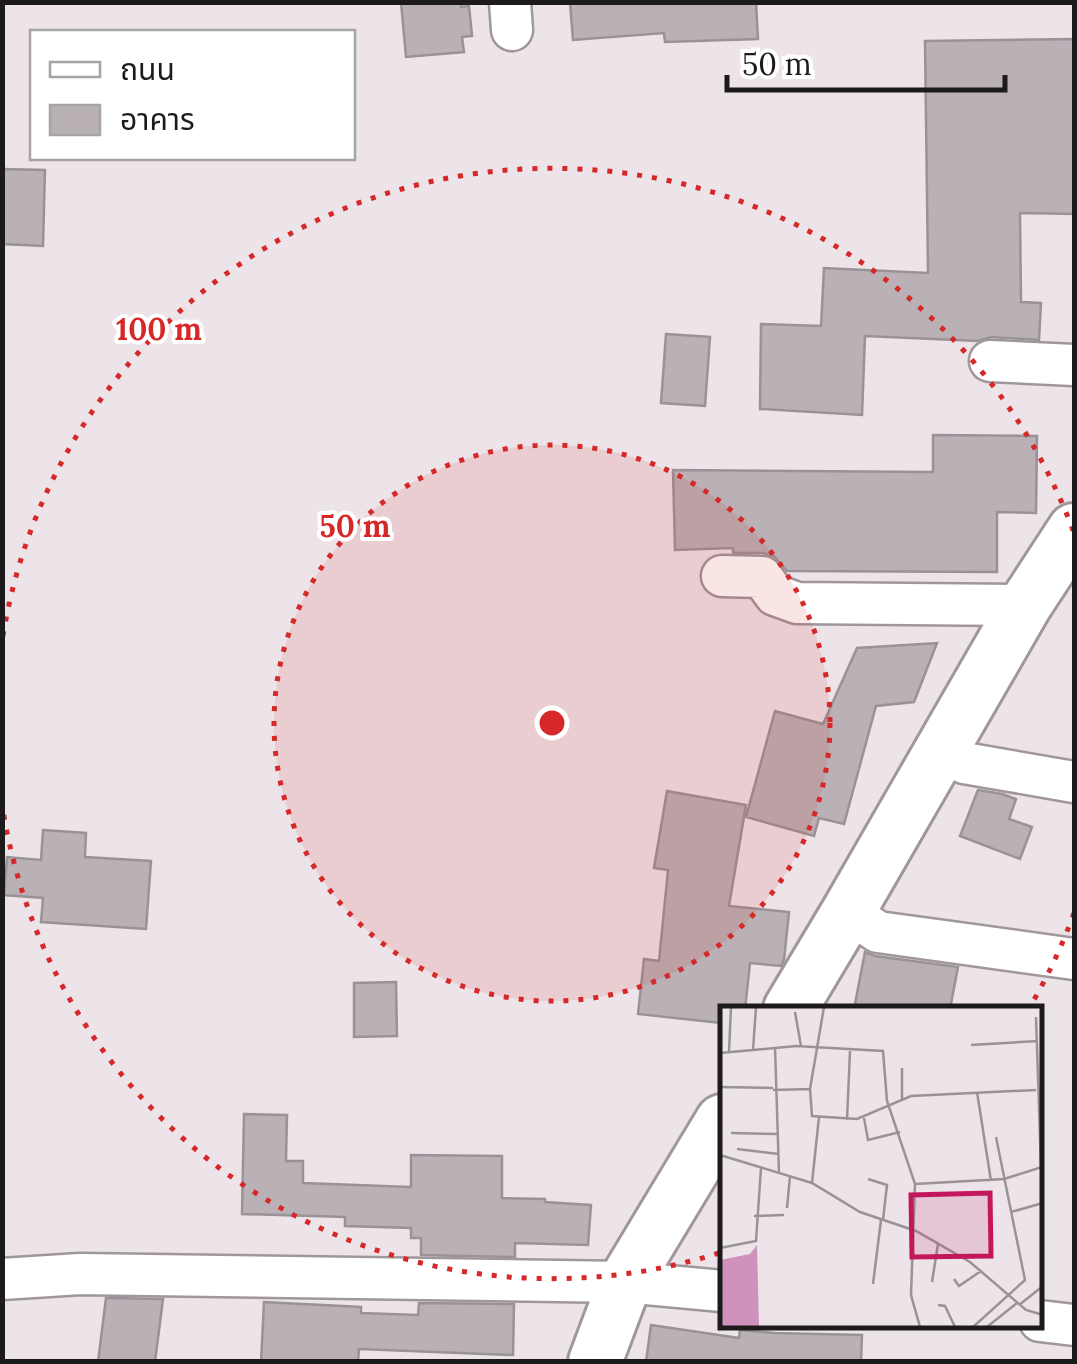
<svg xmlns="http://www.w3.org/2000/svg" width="1077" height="1364" font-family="Lora,'Noto Sans Thai',serif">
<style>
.building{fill:#b9b1b6;stroke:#999297;stroke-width:2.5}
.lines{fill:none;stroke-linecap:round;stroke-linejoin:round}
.minor-casing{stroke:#9f979c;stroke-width:45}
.tertiary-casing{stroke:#9f979c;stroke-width:58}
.minor{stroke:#fff;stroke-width:40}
.tertiary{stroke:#fff;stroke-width:52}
.ring{fill:none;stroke:#d62828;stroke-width:5;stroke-dasharray:5 10}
.inset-road{fill:none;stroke:#999397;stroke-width:2.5}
.view{fill:#c2185b;fill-opacity:0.15;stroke:#c2185b;stroke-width:5}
.inset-edge{fill:none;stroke:#1d1a1c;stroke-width:5}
.centre{fill:#d62828;stroke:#fff;stroke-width:5}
.ring-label{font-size:30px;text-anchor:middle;font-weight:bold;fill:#d62828;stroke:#fff;stroke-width:8;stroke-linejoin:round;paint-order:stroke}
</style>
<rect width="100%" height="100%" fill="#ece4e9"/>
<path class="building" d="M 401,2 L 461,2 L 461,7 L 469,6 L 472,36 L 462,37 L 464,52 L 406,57 Z
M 570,2 L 756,2 L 758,39 L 665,42 L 664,33 L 573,40 Z
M 1074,39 L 1074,214 L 1020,213 L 1021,302 L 1041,303 L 1039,340 L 991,337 L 978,341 L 865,336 L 862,415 L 760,409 L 761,324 L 821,326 L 824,268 L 928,273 L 925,41 Z
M 2,169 L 45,170 L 43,246 L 2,244 Z
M 666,334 L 710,337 L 705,406 L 661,403 Z
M 933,435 L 1037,436 L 1036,513 L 997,512 L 997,572 L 787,571 L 774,556 L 763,553 L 733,553 L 733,548 L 675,550 L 673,470 L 933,472 Z
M 937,643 L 914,702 L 876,706 L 844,824 L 819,818 L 814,836 L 746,817 L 775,711 L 823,724 L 857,648 Z
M 978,790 L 1002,794 L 1016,799 L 1009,819 L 1032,827 L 1020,859 L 960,836 Z
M 667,791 L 746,805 L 729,906 L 789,912 L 784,960 L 781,966 L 750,963 L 745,1009 L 722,1009 L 722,1023 L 638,1014 L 644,959 L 659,961 L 668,870 L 654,868 Z
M 43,830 L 86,833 L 85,857 L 151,861 L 146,929 L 41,922 L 43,898 L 4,895 L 7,857 L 41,860 Z
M 865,952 L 875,956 L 958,967 L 950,1009 L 854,1009 Z
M 396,982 L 397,1036 L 354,1037 L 354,983 Z
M 244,1114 L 287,1115 L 286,1161 L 303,1161 L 303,1183 L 411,1187 L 411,1155 L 502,1156 L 502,1198 L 545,1199 L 545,1202 L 591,1205 L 588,1245 L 515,1243 L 515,1257 L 421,1255 L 421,1238 L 411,1238 L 411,1228 L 345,1226 L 345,1217 L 242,1214 Z
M 106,1298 L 163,1299 L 155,1362 L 98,1362 Z
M 264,1302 L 361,1307 L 361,1313 L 418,1315 L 419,1303 L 514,1304 L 513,1355 L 359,1349 L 358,1362 L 261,1362 Z
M 651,1325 L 739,1338 L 740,1330 L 775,1333 L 862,1335 L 861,1362 L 646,1362 Z"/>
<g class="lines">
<defs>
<path id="minor" d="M 510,2 L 512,30
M 990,361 L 1074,365
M 722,576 L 762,577 L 775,595 L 797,603 L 1025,605
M 942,751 L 964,763 L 1074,782
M 848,912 L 878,932 L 1074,959
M 2,1279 L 80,1274 L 625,1282 L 722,1291
M 1040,1321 L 1074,1325"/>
<path id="tertiary" d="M 790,1009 L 848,912 L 1025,605 L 1074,530
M 595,1362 L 625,1282 L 722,1121"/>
</defs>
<use href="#minor" class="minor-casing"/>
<use href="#tertiary" class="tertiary-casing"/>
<use href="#minor" class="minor"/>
<use href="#tertiary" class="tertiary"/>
</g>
<circle cx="552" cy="723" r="278" fill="#d62828" fill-opacity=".12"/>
<g class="ring">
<circle cx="552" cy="723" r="278"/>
<path d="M1074 913A556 556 0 0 1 1031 1005M719 1253A556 556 0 0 1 3 810M3 636A556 556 0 0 1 1074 533"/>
</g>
<g transform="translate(720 1006)">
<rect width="322" height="322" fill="#ece4e9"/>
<path d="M 37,239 L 39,321 L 0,321 L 0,254 L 30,248 Z" fill="#cf92bc"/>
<path class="inset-road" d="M 104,1 L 90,83 L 92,110 L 137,113 L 191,90 L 316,84M 75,6 L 81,40M 316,11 L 321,161M 251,39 L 318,35M 55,41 L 59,167M 33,44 L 36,1M 9,46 L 11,1M 0,47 L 76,40 L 163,45 L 167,95 L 195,178 L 191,289 L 200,321M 182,62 L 182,93M 0,81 L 53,82M 53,84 L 90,83M 257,86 L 271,175M 144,112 L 148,134 L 180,126M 127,114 L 130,45M 11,127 L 59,128M 17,143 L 59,148M 0,149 L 92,177 L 140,206 L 196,225 L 250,256 L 306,304 L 323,309M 148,173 L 167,179 L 163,214M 92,177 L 99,111M 195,178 L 284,173 L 322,161M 67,202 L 70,170M 291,206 L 323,197M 34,210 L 64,209M 0,242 L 36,235 L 41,162M 234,273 L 239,280 L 261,265M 212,276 L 218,238M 153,278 L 161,214M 218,299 L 225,300 L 235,321M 299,299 L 323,280M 253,321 L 305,274 L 276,131M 267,321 L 297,297"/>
<path class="view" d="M 270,187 L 271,250 L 192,251 L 191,189 Z"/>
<rect width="322" height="322" class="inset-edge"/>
</g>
<circle cx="552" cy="723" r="15" class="centre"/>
<g class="ring-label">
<text x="159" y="340">100 m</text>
<text x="355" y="537">50 m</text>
</g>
<rect width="1077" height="1364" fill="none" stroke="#1d1a1c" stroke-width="10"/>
<rect x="30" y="30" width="325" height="130" fill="#ffffff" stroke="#a5a3a4" stroke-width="2.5"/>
<rect x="50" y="62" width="50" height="15" fill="#ffffff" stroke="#a5a3a4" stroke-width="2.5"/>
<text x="120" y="80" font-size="30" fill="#1d1a1c">ถนน</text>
<rect x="50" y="105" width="50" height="30" fill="#b9b1b6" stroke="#a5a3a4" stroke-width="2.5"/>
<text x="120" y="130" font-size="30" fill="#1d1a1c">อาคาร</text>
<path d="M727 75v15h278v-15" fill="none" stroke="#1d1a1c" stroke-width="5"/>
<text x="742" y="75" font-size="30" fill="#1d1a1c" stroke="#ffffff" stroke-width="8" paint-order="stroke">50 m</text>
</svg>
